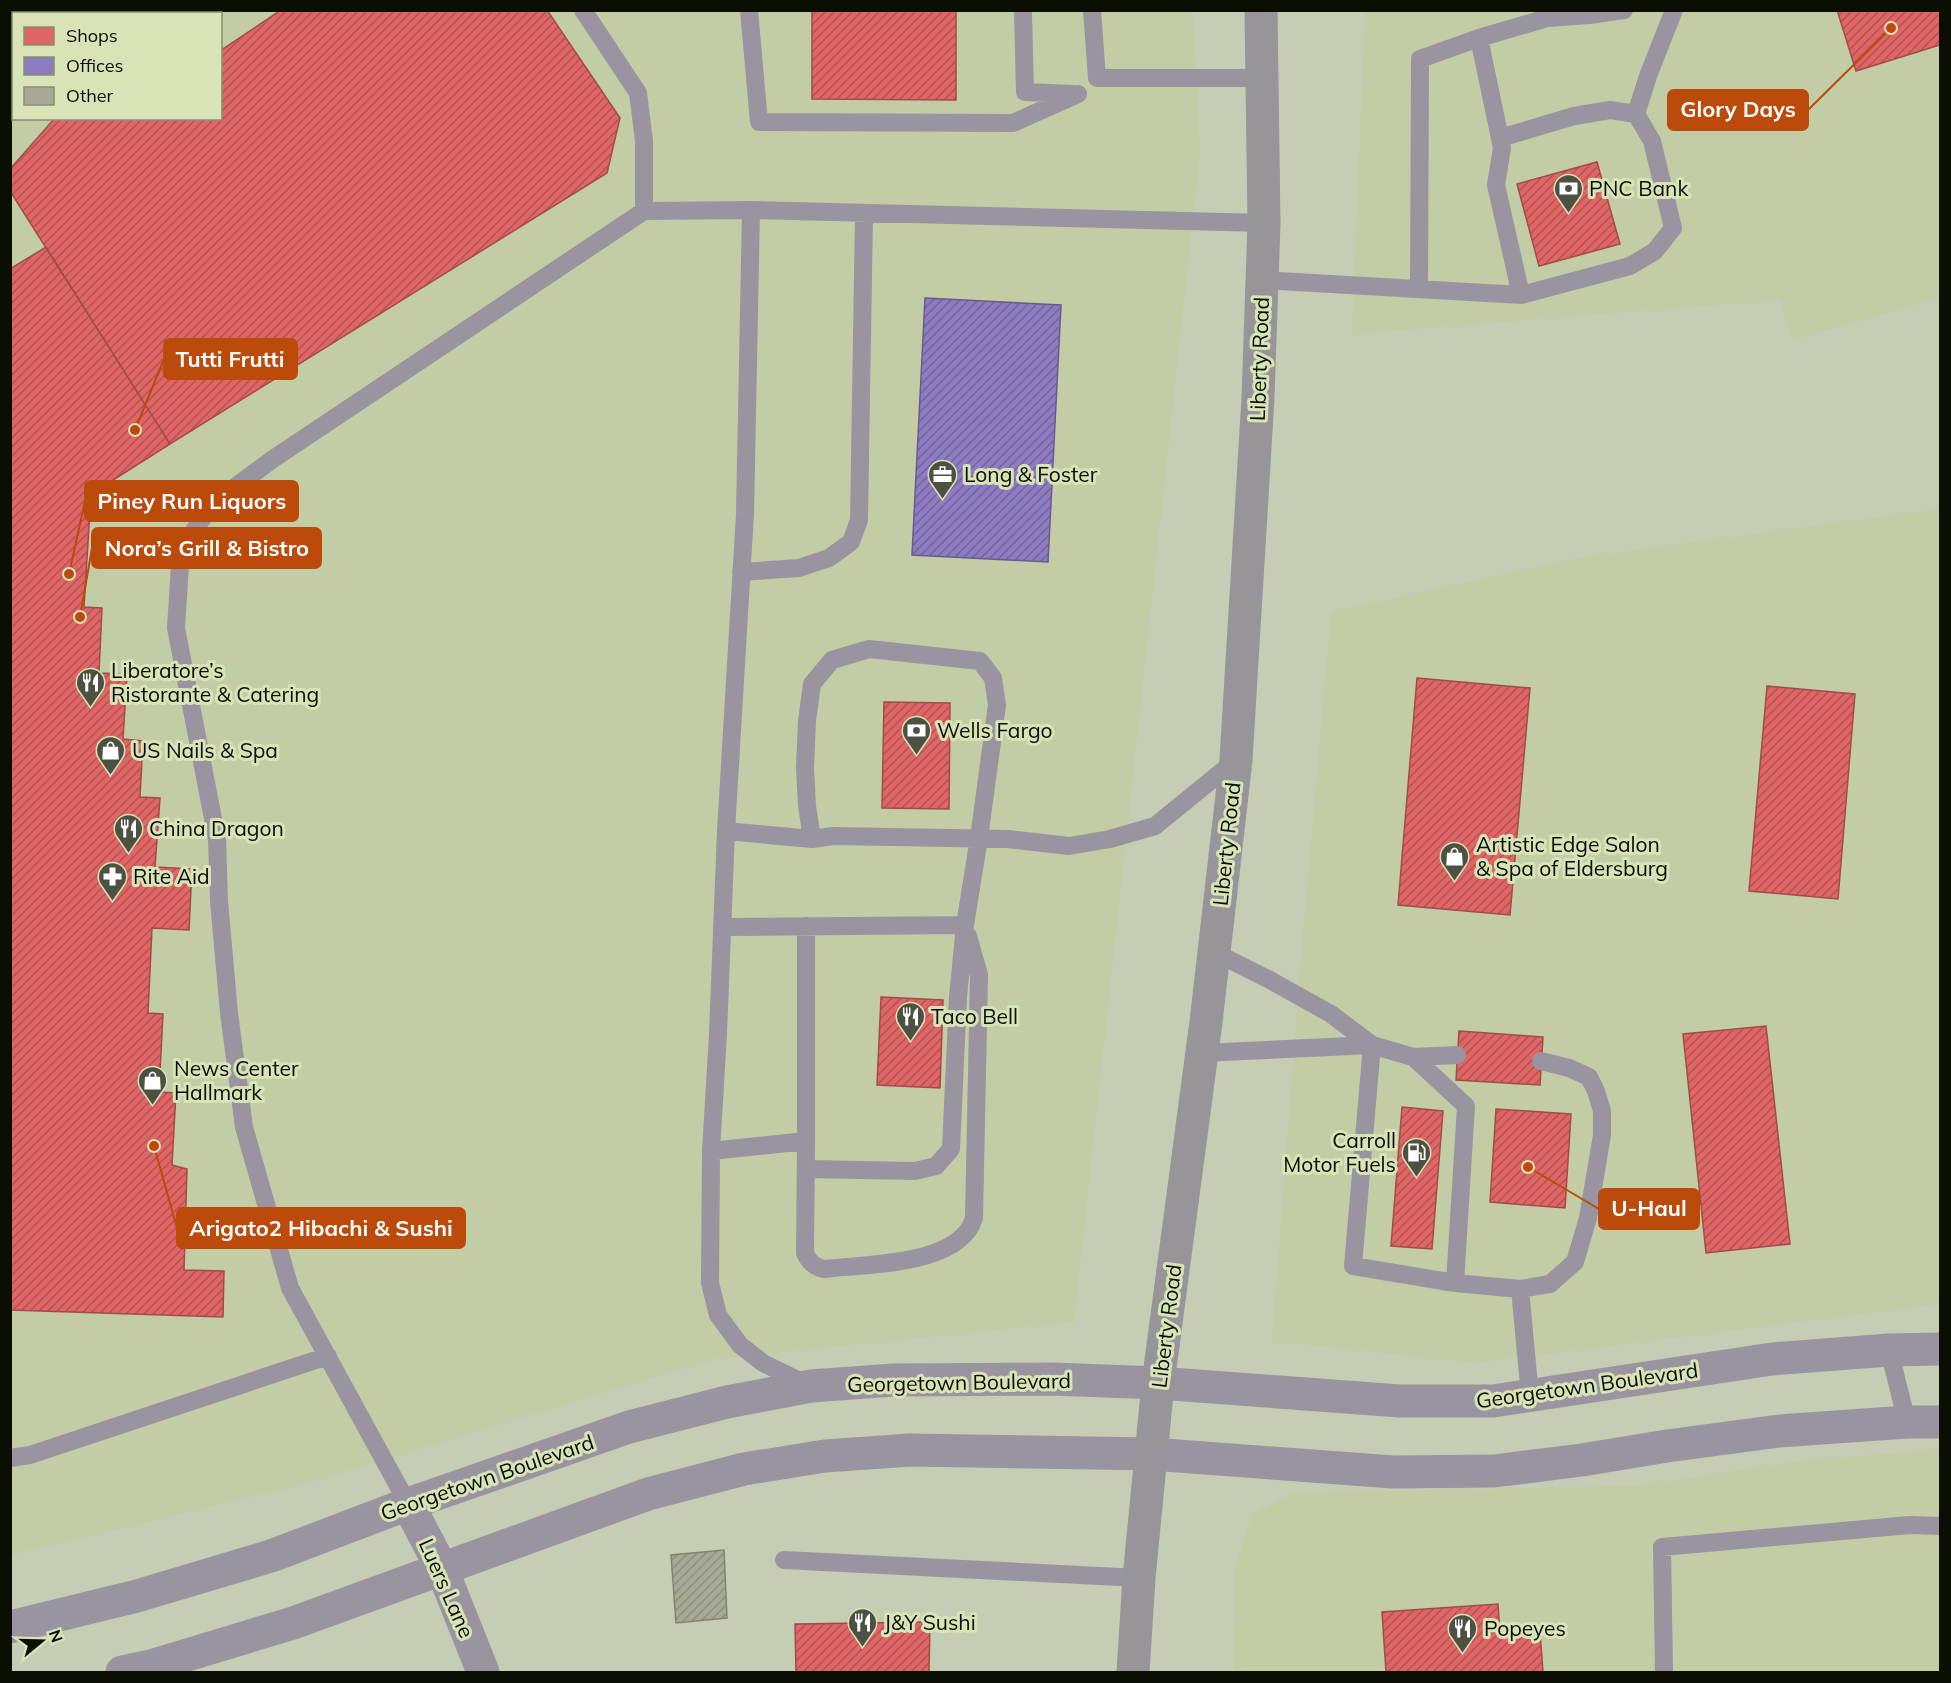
<svg xmlns="http://www.w3.org/2000/svg" width="1951" height="1683" font-family="Mulish,sans-serif">
<style>
.built{fill:#c2cda6;fill-rule:evenodd}
.shops{fill:url(#shops-hatch);stroke:#a04c48;stroke-width:1.5}
.offices{fill:url(#offices-hatch);stroke:#675b89;stroke-width:1.5}
.building{fill:url(#building-hatch);stroke:#828472;stroke-width:1.5}
.lines{fill:none;stroke-linecap:round;stroke-linejoin:round}
.service{stroke:#9994a0;stroke-width:18}
.minor{stroke:#9994a0;stroke-width:33}
.tertiary{stroke:#9994a0;stroke-width:33}
.primary{stroke:#97959a;stroke-width:33}
.labels{text-anchor:middle;dominant-baseline:central;stroke-width:6;stroke-linejoin:round;paint-order:stroke}
.poi-label{font-size:21px;fill:#0b0e02;stroke:#d8e4b8;text-anchor:start}
.street-label{font-size:21px;fill:#0b0e02;stroke:#d8e4b8}
.leader{fill:none;stroke:#bc4a0a;stroke-width:2}
.callout-dot{fill:#bc4a0a;stroke:#d8e4b8;stroke-width:2}
.callout{fill:#bc4a0a;stroke:#bc4a0a;stroke-width:2}
.callout-label{font-size:22px;text-anchor:middle;font-weight:bold;fill:#fff}
</style>
<defs>
<pattern id="shops-hatch" width="6" height="6" patternUnits="userSpaceOnUse" patternTransform="scale(1.5)"><rect width="6" height="6" fill="#e06666"/><path d="M-1 1l2-2M0 6l6-6M5 7l2-2" fill="none" stroke="#b45252"/></pattern>
<pattern id="offices-hatch" width="6" height="6" patternUnits="userSpaceOnUse" patternTransform="scale(1.5)"><rect width="6" height="6" fill="#8e7cc3"/><path d="M-1 1l2-2M0 6l6-6M5 7l2-2" fill="none" stroke="#72649c"/></pattern>
<pattern id="building-hatch" width="6" height="6" patternUnits="userSpaceOnUse" patternTransform="scale(1.5)"><rect width="6" height="6" fill="#a7a996"/><path d="M-1 1l2-2M0 6l6-6M5 7l2-2" fill="none" stroke="#8e9080"/></pattern>
</defs>
<rect width="100%" height="100%" fill="#c6cdb5"/>
<path class="built" d="M 10,11 L 1193,11 L 1200,152 L 1074,1322 L 715,1359 L 301,1485 L 11,1555 ZM 14,14 L 220,14 L 220,118 L 14,118 Z
M 1365,11 L 1940,11 L 1940,298 L 1792,340 L 1780,300 L 1352,334 Z
M 1940,501 L 1940,1304 L 1476,1363 L 1272,1341 L 1300,969 L 1331,612 L 1584,557 L 1933,510 Z
M 1940,1450 L 1940,1672 L 1233,1672 L 1235,1568 L 1252,1514 L 1292,1493 L 1636,1486 L 1806,1460 Z"/>
<path class="shops" d="M 281,10 L 547,10 L 620,118 L 607,173 L 170,444 L 10,191 L 10,169 L 55,118 L 220,118 L 220,51 Z
M 871,10 L 956,10 L 956,100 L 812,99 L 812,11 Z
M 1837,10 L 1940,10 L 1940,45 L 1856,71 Z
M 1597,162 L 1620,244 L 1539,266 L 1517,184 Z
M 46,247 L 170,444 L 91,494 L 84,607 L 102,608 L 99,673 L 127,674 L 123,739 L 143,741 L 140,797 L 160,798 L 155,867 L 192,869 L 189,930 L 152,928 L 148,1013 L 163,1014 L 159,1092 L 176,1093 L 172,1165 L 187,1169 L 184,1270 L 224,1271 L 223,1317 L 10,1310 L 10,269 Z
M 1417,678 L 1530,688 L 1510,915 L 1398,905 Z
M 1767,686 L 1855,694 L 1838,899 L 1749,891 Z
M 884,702 L 950,703 L 949,809 L 882,808 Z
M 881,997 L 943,1000 L 940,1088 L 877,1085 Z
M 1766,1026 L 1790,1244 L 1706,1253 L 1683,1034 Z
M 1459,1031 L 1543,1037 L 1540,1085 L 1456,1080 Z
M 1402,1107 L 1443,1111 L 1432,1249 L 1391,1246 Z
M 1496,1109 L 1571,1114 L 1565,1208 L 1490,1202 Z
M 1498,1604 L 1500,1634 L 1540,1631 L 1543,1672 L 1386,1672 L 1382,1612 Z
M 930,1622 L 929,1672 L 796,1672 L 795,1624 Z"/>
<path class="offices" d="M 925,298 L 1061,305 L 1048,562 L 912,555 Z"/>
<path class="building" d="M 724,1550 L 727,1618 L 676,1623 L 671,1555 Z"/>
<g class="lines">
<path class="service" d="M 583,10 L 638,93 L 644,141 L 644,211 L 751,210 L 1264,223
M 749,10 L 759,122 L 1013,123 L 1078,94
M 1023,10 L 1025,92 L 1073,94
M 1092,10 L 1097,78 L 1262,78
M 125,14 L 129,10
M 1479,38 L 1502,148 L 1496,185 L 1521,295
M 10,95 L 14,93
M 1636,114 L 1648,76 L 1674,10
M 751,210 L 745,514 L 726,831 L 718,1034 L 711,1151 L 710,1283 L 718,1315 L 740,1345 L 763,1363 L 806,1384
M 1262,280 L 1521,295 L 1630,266 L 1655,251 L 1673,228 L 1652,141 L 1636,114 L 1610,110 L 1574,116 L 1500,138
M 1419,288 L 1420,59 L 1479,38 L 1547,18 L 1589,15 L 1624,10
M 741,572 L 799,568 L 829,558 L 851,542 L 859,520 L 864,214
M 726,831 L 812,839 L 833,836 L 1008,839 L 1069,846 L 1110,839 L 1155,826 L 1236,760
M 806,926 L 806,1141
M 722,927 L 965,925
M 1214,952 L 1270,980 L 1331,1014 L 1372,1045
M 1372,1045 L 1353,1266 L 1455,1283 L 1520,1289 L 1530,1396
M 1202,1053 L 1372,1045 L 1413,1057 L 1457,1055
M 1413,1057 L 1466,1106 L 1455,1283
M 711,1151 L 806,1141 L 805,1253 C 809,1262 814,1267 824,1269 C 866,1264 960,1266 974,1218 L 979,975 L 968,936
M 807,1169 L 915,1171 L 936,1166 L 951,1149 L 958,997 L 965,925 L 979,838 L 997,705 L 993,678 L 980,661 L 869,649 L 832,660 L 812,684 L 807,721 L 805,768 L 807,806 L 812,839
M 1520,1289 L 1550,1284 L 1575,1262 L 1588,1218 L 1602,1135 L 1602,1111 L 1596,1091 L 1589,1077 L 1569,1068 L 1541,1061
M 1889,1350 L 1907,1422
M 10,1458 L 30,1455 L 328,1356
M 408,1504 L 290,1288 L 244,1127 L 229,1013 L 219,901 L 217,839 L 176,628 L 180,565 L 189,538 L 212,504 L 273,459 L 644,211
M 784,1560 L 1139,1578
M 1664,1672 L 1662,1547 L 1910,1525 L 1940,1526"/>
<path class="minor" d="M 408,1504 L 442,1569 L 483,1672"/>
<path class="tertiary" d="M 10,1627 L 137,1596 L 271,1556 L 408,1504 L 629,1427 L 727,1402 L 811,1386 L 894,1380 L 1052,1379 L 1158,1383 L 1400,1401 L 1493,1401 L 1772,1359 L 1889,1350 L 1940,1349
M 122,1672 L 154,1665 L 293,1623 L 648,1494 L 744,1469 L 825,1456 L 910,1450 L 1151,1454 L 1393,1472 L 1494,1471 L 1582,1460 L 1667,1446 L 1779,1431 L 1907,1422 L 1940,1422"/>
<path class="primary" d="M 1133,1672 L 1139,1578 L 1158,1383 L 1206,1022 L 1236,760 L 1258,398 L 1264,223 L 1261,10"/>
</g>
<defs>
<symbol id="bank-pin" viewBox="-11 -11 22 30"><path d="M0 17L-7.5 6A9.5 9.5 0 1 1 7.5 6Z" fill="#4c5141" stroke="#d8e4b8"/><path d="M-6-4H6V4H-6ZM0-2.3a2.3 2.3 0 1 0 0 4.6a2.3 2.3 0 1 0 0-4.6Z" fill="#fff"/></symbol>
<symbol id="office-pin" viewBox="-11 -11 22 30"><path d="M0 17L-7.5 6A9.5 9.5 0 1 1 7.5 6Z" fill="#4c5141" stroke="#d8e4b8"/><path d="M-6-3h4V-5.5h4V-3h4V5H-6ZM-1-4.5V-3h2v-1.5ZM-6 0V1H6V0Z" fill="#fff"/></symbol>
<symbol id="restaurant-pin" viewBox="-11 -11 22 30"><path d="M0 17L-7.5 6A9.5 9.5 0 1 1 7.5 6Z" fill="#4c5141" stroke="#d8e4b8"/><path d="M-5-6h1v4h1v-4h1v4h1v-4h1v5L-1.5 .5V6h-2V.5L-5-1ZM5-6V6H3V1.5H1.5Q1.5-4 5-6Z" fill="#fff"/></symbol>
<symbol id="shop-pin" viewBox="-11 -11 22 30"><path d="M0 17L-7.5 6A9.5 9.5 0 1 1 7.5 6Z" fill="#4c5141" stroke="#d8e4b8"/><path d="M-5-2.5h2.3a2.7 3.5 0 0 1 5.4 0H5L5.5 6h-11ZM-1.5-2.5h3a1.5 2.3 0 0 0-3 0Z" fill="#fff"/></symbol>
<symbol id="pharmacy-pin" viewBox="-11 -11 22 30"><path d="M0 17L-7.5 6A9.5 9.5 0 1 1 7.5 6Z" fill="#4c5141" stroke="#d8e4b8"/><path d="M-2-6h4v4h4v4h-4v4h-4v-4h-4v-4h4Z" fill="#fff"/></symbol>
<symbol id="fuel-pin" viewBox="-11 -11 22 30"><path d="M0 17L-7.5 6A9.5 9.5 0 1 1 7.5 6Z" fill="#4c5141" stroke="#d8e4b8"/><path d="M-5.5-6h7V0h2V4h1.3V-2.5L3-4.5l.8-.8L6-3V5H2.5V1h-1V6h-7ZM-4.2-4.7v3.2H.2V-4.7Z" fill="#fff"/></symbol>
</defs>
<g fill-rule="evenodd">
<use href="#bank-pin" x="1552" y="172" width="33" height="45"/>
<use href="#office-pin" x="926" y="458" width="33" height="45"/>
<use href="#restaurant-pin" x="74" y="666" width="33" height="45"/>
<use href="#bank-pin" x="900" y="714" width="33" height="45"/>
<use href="#shop-pin" x="94" y="734" width="33" height="45"/>
<use href="#restaurant-pin" x="112" y="812" width="33" height="45"/>
<use href="#shop-pin" x="1438" y="840" width="33" height="45"/>
<use href="#pharmacy-pin" x="96" y="860" width="33" height="45"/>
<use href="#restaurant-pin" x="894" y="1000" width="33" height="45"/>
<use href="#shop-pin" x="136" y="1064" width="33" height="45"/>
<use href="#fuel-pin" x="1400" y="1136" width="33" height="45"/>
<use href="#restaurant-pin" x="846" y="1606" width="33" height="45"/>
<use href="#restaurant-pin" x="1446" y="1612" width="33" height="45"/>
</g>
<g class="labels">
<g class="poi-label">
<text x="1589" y="188">PNC Bank</text>
<text x="964" y="474">Long &amp; Foster</text>
<text x="111" y="670">Liberatore’s<tspan x="111" dy="24">Ristorante &amp; Catering</tspan></text>
<text x="937" y="730">Wells Fargo</text>
<text x="132" y="750">US Nails &amp; Spa</text>
<text x="149" y="828">China Dragon</text>
<text x="1476" y="844">Artistic Edge Salon<tspan x="1476" dy="24">&amp; Spa of Eldersburg</tspan></text>
<text x="133" y="876">Rite Aid</text>
<text x="931" y="1016">Taco Bell</text>
<text x="174" y="1068">News Center<tspan x="174" dy="24">Hallmark</tspan></text>
<text x="1396" y="1140" text-anchor="end">Carroll<tspan x="1396" dy="24">Motor Fuels</tspan></text>
<text x="884" y="1622">J&amp;Y Sushi</text>
<text x="1484" y="1628">Popeyes</text>
</g>
<g class="street-label">
<text transform="translate(1259 359) rotate(-88)">Liberty Road</text>
<text transform="translate(1226 844) rotate(-84)">Liberty Road</text>
<text transform="translate(1166 1326) rotate(-83)">Liberty Road</text>
<text transform="translate(959 1382) rotate(-1)">Georgetown Boulevard</text>
<text transform="translate(1587 1385) rotate(-8)">Georgetown Boulevard</text>
<text transform="translate(487 1477) rotate(-19)">Georgetown Boulevard</text>
<text transform="translate(447 1588) rotate(66)">Luers Lane</text>
</g>
</g>
<path class="leader" d="M1891 28L1808 110M135 430L164 359M69 574L85 501M80 617L92 548M1528 1167L1599 1209M154 1146L177 1228"/>
<g class="callout-dot">
<circle cx="1891" cy="28" r="6"/>
<circle cx="135" cy="430" r="6"/>
<circle cx="69" cy="574" r="6"/>
<circle cx="80" cy="617" r="6"/>
<circle cx="1528" cy="1167" r="6"/>
<circle cx="154" cy="1146" r="6"/>
</g>
<g class="callout">
<rect x="1668" y="90" width="140" height="40" rx="6"/>
<rect x="164" y="339" width="133" height="40" rx="6"/>
<rect x="85" y="481" width="213" height="40" rx="6"/>
<rect x="92" y="528" width="229" height="40" rx="6"/>
<rect x="1599" y="1189" width="100" height="40" rx="6"/>
<rect x="177" y="1208" width="288" height="40" rx="6"/>
</g>
<g class="callout-label">
<text x="1738" y="117">Glory Days</text>
<text x="230" y="367">Tutti Frutti</text>
<text x="192" y="509">Piney Run Liquors</text>
<text x="207" y="556">Nora’s Grill &amp; Bistro</text>
<text x="1649" y="1216">U-Haul</text>
<text x="321" y="1236">Arigato2 Hibachi &amp; Sushi</text>
</g>
<rect width="1951" height="1683" fill="none" stroke="#0b0e02" stroke-width="24"/>
<rect x="12" y="12" width="210" height="108" fill="#d8e4b8" stroke="#868e6f" stroke-width="1.5"/>
<rect x="24" y="27" width="30" height="18" fill="#e06666" stroke="#868e6f" stroke-width="1.5"/>
<text x="66" y="42" font-size="18" fill="#0b0e02">Shops</text>
<rect x="24" y="57" width="30" height="18" fill="#8e7cc3" stroke="#868e6f" stroke-width="1.5"/>
<text x="66" y="72" font-size="18" fill="#0b0e02">Offices</text>
<rect x="24" y="87" width="30" height="18" fill="#a7a996" stroke="#868e6f" stroke-width="1.5"/>
<text x="66" y="102" font-size="18" fill="#0b0e02">Other</text>
<g transform="translate(42 1641) rotate(71)" stroke="#d8e4b8" stroke-width="4.5" paint-order="stroke">
<path d="M0-4.5L10 22L0 15L-10 22Z" fill="#0b0e02"/>
<text y="-9" font-size="16" font-weight="bold" text-anchor="middle" fill="#0b0e02">N</text>
</g>
</svg>
